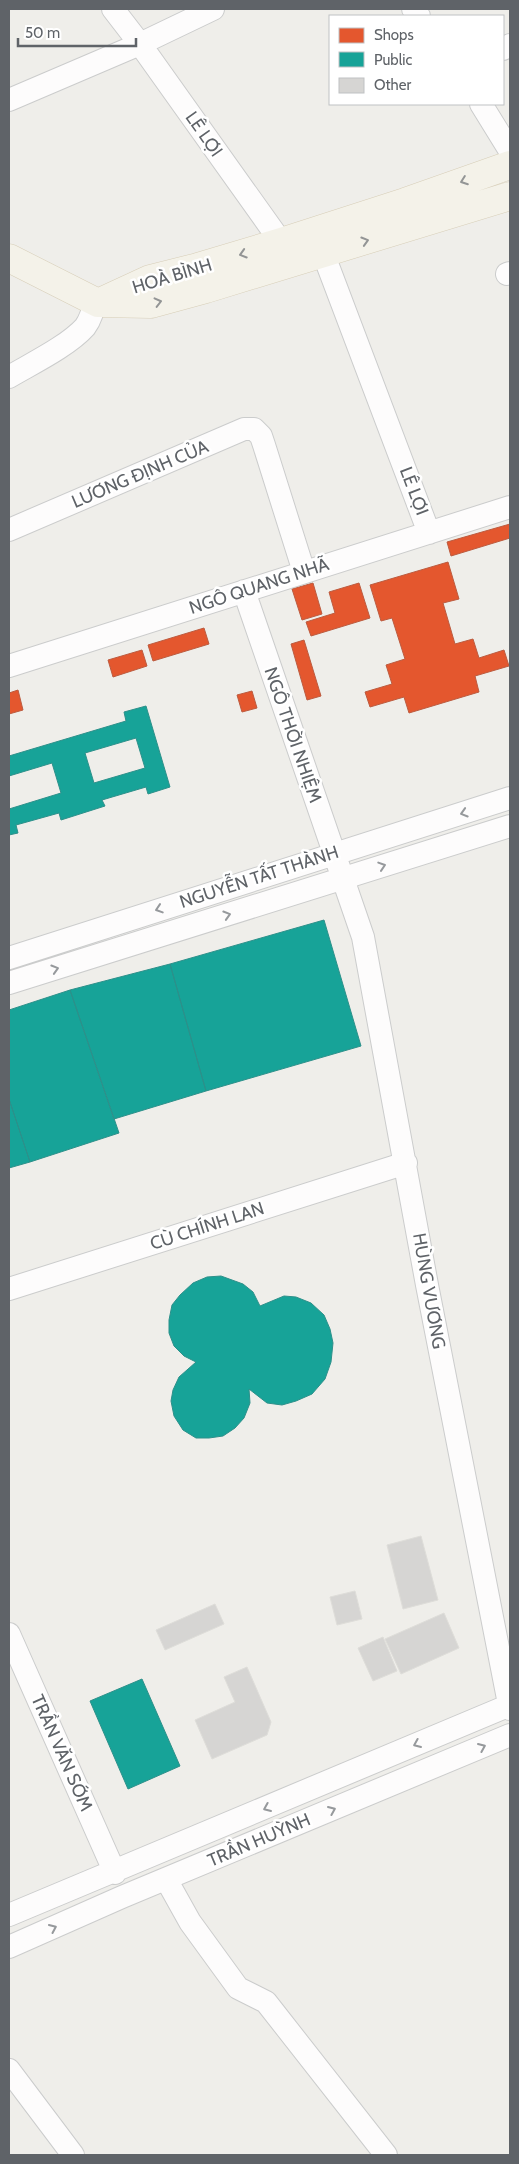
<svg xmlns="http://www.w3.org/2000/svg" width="519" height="2164" font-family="Cabin,sans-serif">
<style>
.shops{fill:#e4572e;stroke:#bc5b3f}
.public{fill:#17a398;stroke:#2d908a;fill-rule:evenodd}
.building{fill:#d6d5d3;stroke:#deddd9}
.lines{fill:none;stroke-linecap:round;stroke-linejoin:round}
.minor-casing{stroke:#cbcccc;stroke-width:24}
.major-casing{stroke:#d7ceb8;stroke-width:29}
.minor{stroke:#fdfcfc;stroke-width:22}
.major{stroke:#f4f2e9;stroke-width:28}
.oneway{stroke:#939595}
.oneway2{stroke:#96999c}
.labels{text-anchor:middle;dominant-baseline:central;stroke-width:5;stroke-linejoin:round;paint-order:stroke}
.street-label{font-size:18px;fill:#5f6368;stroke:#fff}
</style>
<rect width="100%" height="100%" fill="#efeeea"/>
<path class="shops" d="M 510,524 L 510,538 L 451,556 L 447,542 Z
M 448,562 L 459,599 L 443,603 L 455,644 L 473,639 L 479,658 L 504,650 L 509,666 L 475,676 L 479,692 L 409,713 L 404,697 L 370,707 L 365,692 L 392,684 L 386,665 L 405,659 L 392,618 L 381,621 L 370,585 Z
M 313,583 L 322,614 L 302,620 L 292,589 Z
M 359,583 L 370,618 L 311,636 L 306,622 L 335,613 L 329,592 Z
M 204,628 L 209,644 L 153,661 L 148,645 Z
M 304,640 L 321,696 L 307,700 L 291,644 Z
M 142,650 L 147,666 L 113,677 L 108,660 Z
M 18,690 L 23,710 L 9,714 L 9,693 Z
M 252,691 L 257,708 L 242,712 L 237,695 Z"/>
<path class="public" d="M 146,706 L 170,787 L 148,794 L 146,787 L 102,800 L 105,806 L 61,820 L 59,813 L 16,825 L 18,833 L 9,835 L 9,809 L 61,793 L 52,763 L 9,776 L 9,756 L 126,721 L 124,712 ZM 136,738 L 145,768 L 94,783 L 85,753 Z
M 324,920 L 361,1046 L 206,1091 L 170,964 Z
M 170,964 L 206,1091 L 114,1119 L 70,990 Z
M 70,990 L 119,1133 L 30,1162 L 9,1099 L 9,1010 Z
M 9,1099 L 30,1162 L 9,1168 Z
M 221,1276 L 243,1284 L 253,1292 L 260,1306 L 284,1296 L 296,1297 L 311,1303 L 324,1315 L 330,1329 L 333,1343 L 331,1362 L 325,1379 L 312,1394 L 296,1401 L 282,1405 L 267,1403 L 249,1389 L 250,1403 L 244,1418 L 235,1428 L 223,1436 L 209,1438 L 196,1438 L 183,1430 L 174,1416 L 171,1401 L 173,1390 L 179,1377 L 196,1362 L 184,1356 L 174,1346 L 169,1333 L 169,1320 L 172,1305 L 180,1295 L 193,1283 L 207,1277 Z
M 142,1679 L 180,1766 L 128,1789 L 90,1701 Z"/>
<path class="building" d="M 421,1536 L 438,1600 L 403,1609 L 387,1545 Z
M 355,1591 L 362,1619 L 337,1625 L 330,1597 Z
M 215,1604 L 224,1624 L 165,1650 L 156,1630 Z
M 444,1613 L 459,1648 L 401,1674 L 385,1639 Z
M 383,1637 L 397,1671 L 373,1681 L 358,1648 Z
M 247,1667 L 271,1722 L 267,1735 L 212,1759 L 195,1720 L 235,1702 L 224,1677 Z"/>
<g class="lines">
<defs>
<path id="minor" d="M 113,9 L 140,44 L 281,242 L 286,257
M 413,9 L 419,16
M 503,49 L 510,45
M 9,100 L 140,44 L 213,9
M 481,104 L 510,151
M 317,237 L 429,533
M 507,274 L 510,273
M 9,377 C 31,364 68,346 85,327 C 91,319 93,310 95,301
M 9,530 L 244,429 L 254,429 L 261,436 L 264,445 L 304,572
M 244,591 L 363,937 L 427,1285 L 510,1709
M 9,666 L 510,507
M 9,958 L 510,798
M 9,983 L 510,826
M 9,1289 L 406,1163
M 9,1634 L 115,1873
M 166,1879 L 190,1922 L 238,1988 L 266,2002 L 386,2155
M 9,1915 L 510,1705
M 9,1947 L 122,1897 L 510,1735
M 9,2070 L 73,2155"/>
<path id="major" d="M 510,165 L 405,202 L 281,242 L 198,267 L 150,279 L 98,303 L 151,304 L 206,289 L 510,196
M 9,258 L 98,303"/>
</defs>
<use href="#minor" class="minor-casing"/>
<use href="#major" class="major-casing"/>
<use href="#minor" class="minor"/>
<use href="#major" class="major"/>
</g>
<defs><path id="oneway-chevron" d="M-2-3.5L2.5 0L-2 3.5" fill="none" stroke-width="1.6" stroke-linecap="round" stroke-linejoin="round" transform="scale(1.25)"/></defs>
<g class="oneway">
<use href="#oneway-chevron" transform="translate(464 181) rotate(160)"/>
<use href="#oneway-chevron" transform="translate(365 241) rotate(-17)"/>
<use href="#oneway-chevron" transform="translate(243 254) rotate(163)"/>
<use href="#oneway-chevron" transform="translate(158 302) rotate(-14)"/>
</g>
<g class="oneway2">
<use href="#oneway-chevron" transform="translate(464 813) rotate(163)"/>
<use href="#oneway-chevron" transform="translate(382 866) rotate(-18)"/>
<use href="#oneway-chevron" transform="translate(159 909) rotate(162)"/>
<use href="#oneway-chevron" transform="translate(227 915) rotate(-17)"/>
<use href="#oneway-chevron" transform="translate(55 969) rotate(-17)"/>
<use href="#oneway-chevron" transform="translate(417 1744) rotate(157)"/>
<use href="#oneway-chevron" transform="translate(482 1747) rotate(-23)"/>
<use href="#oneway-chevron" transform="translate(267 1808) rotate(157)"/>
<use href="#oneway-chevron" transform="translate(332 1810) rotate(-23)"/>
<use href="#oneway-chevron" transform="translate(53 1928) rotate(-24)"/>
</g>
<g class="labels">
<g class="street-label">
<text transform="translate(204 134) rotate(55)">LÊ LỢI</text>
<text transform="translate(172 276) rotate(-17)">HOÀ BÌNH</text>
<text transform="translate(140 474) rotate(-23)">LƯƠNG ĐỊNH CỦA</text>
<text transform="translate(414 491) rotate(69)">LÊ LỢI</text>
<text transform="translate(259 586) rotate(-18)">NGÔ QUANG NHÃ</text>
<text transform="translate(293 735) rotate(71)">NGÔ THỜI NHIỆM</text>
<text transform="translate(259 877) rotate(-18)">NGUYỄN TẤT THÀNH</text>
<text transform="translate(207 1226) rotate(-18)">CÙ CHÍNH LAN</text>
<text transform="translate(429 1291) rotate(80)">HÙNG VƯƠNG</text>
<text transform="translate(62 1753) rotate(66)">TRẦN VĂN SỚM</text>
<text transform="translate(259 1840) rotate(-23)">TRẦN HUỲNH</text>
</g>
</g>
<rect width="519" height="2164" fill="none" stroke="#5f6368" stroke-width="20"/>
<rect x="329" y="15" width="175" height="90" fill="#ffffff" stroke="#bfc1c3"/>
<rect x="339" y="28" width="25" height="15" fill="#e4572e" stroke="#bfc1c3"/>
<text x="374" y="40" font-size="15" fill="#5f6368">Shops</text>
<rect x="339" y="52" width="25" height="15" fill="#17a398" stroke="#bfc1c3"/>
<text x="374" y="65" font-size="15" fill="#5f6368">Public</text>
<rect x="339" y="78" width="25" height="15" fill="#d6d5d3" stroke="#bfc1c3"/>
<text x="374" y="90" font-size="15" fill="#5f6368">Other</text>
<path d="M18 38v8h118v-8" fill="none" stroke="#5f6368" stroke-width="2.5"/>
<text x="25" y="38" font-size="15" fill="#5f6368" stroke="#ffffff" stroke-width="4" paint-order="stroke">50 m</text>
</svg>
